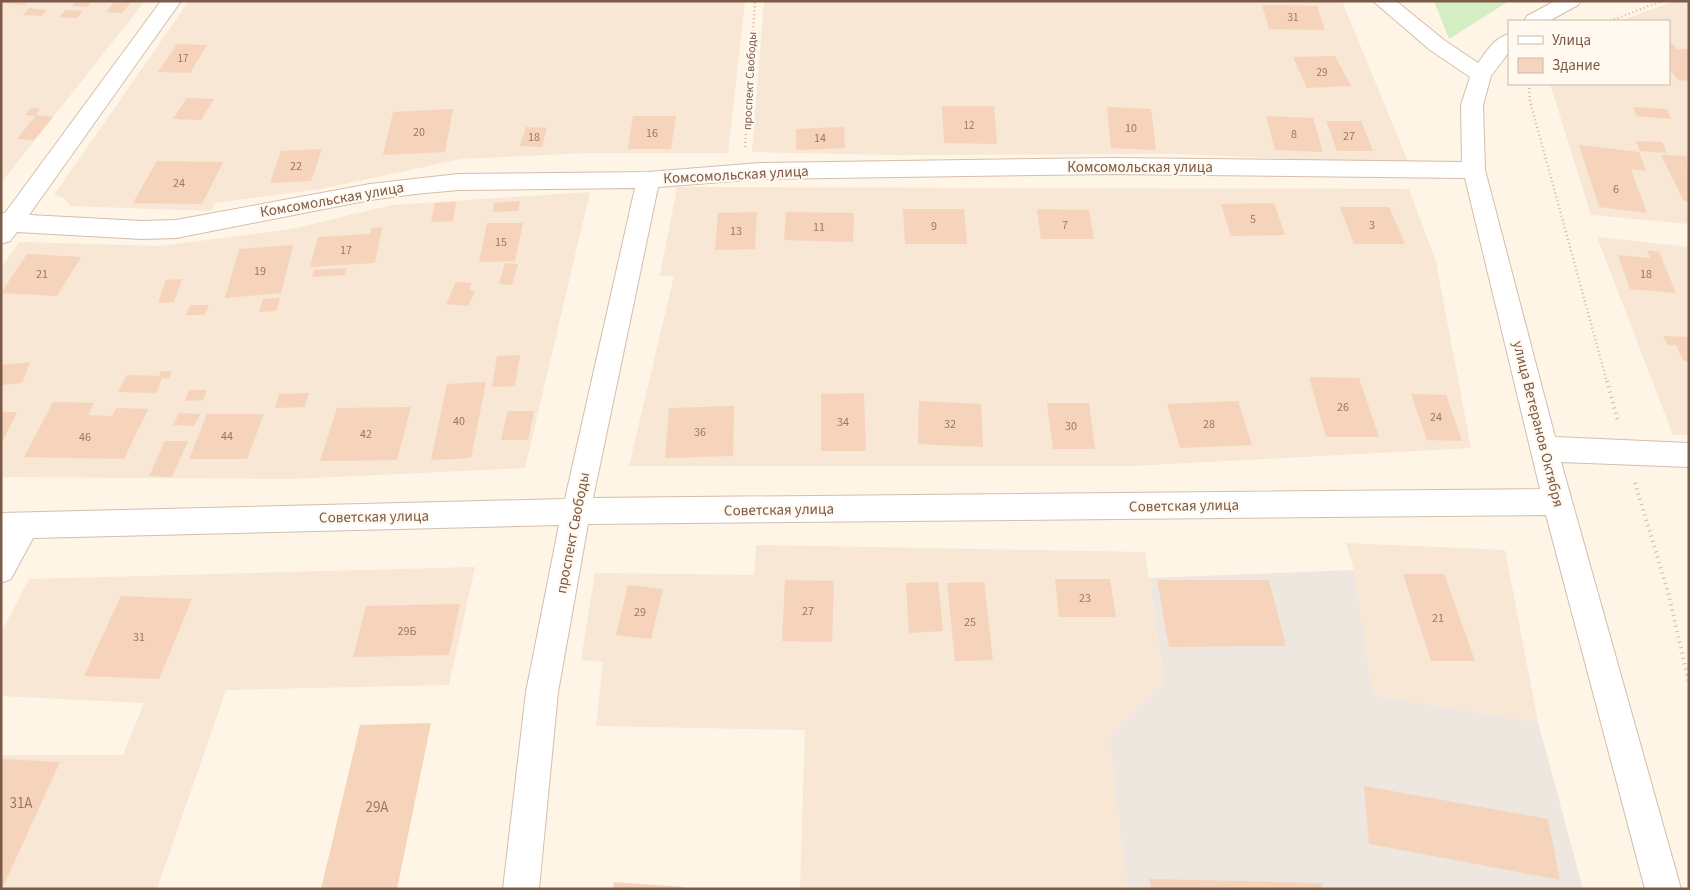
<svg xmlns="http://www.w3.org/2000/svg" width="1690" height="890" font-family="'Source Sans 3',sans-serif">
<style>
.residential{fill:#f7e7d4}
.industrial{fill:#eee7e0}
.green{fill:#d4eec3}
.building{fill:#f6d3bb}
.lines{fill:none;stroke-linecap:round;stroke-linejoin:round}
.minor-casing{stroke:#d4bead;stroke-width:2}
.path-far1{stroke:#dcb69e;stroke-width:2.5;stroke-dasharray:1 3;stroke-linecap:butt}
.path{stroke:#dcb69e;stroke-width:4;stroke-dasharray:1 4.5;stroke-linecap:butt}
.minor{fill:#fff;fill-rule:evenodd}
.labels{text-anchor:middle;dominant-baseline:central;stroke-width:4.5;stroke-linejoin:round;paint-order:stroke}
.far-number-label{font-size:11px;fill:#9a7865}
.far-street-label{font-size:12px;fill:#7b5a48;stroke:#fff9ef}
.number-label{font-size:12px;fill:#9a7865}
.street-label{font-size:15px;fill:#7b5a48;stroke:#fff9ef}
.near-number-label{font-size:15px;fill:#9a7865}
</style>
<rect width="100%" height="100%" fill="#fef5e6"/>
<path class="residential" d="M 1,1 L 145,1 L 1,183 Z
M 189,1 L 745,1 L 728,153 L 586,153 L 461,159 L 321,189 L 215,203 L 211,211 L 70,206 L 64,198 L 54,195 Z
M 764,1 L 1342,1 L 1409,164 L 1176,154 L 895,155 L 752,152 Z
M 1675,1 L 1689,1 L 1689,224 L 1591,215 L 1550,84 L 1669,84 L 1669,21 L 1620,21 Z
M 677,187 L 1409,189 L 1436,262 L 1471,448 L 1132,466 L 629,466 L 674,276 L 660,276 Z
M 590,192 L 525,468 L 292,479 L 1,477 L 1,268 L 19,242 L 160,246 L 292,229 L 392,205 Z
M 1597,237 L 1689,247 L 1689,435 L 1673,435 Z
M 1346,543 L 1505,550 L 1538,722 L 1373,695 L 1354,570 Z
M 756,545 L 1145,552 L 1164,682 L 1109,737 L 1127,889 L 800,889 L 805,730 L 596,726 L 603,662 L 581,660 L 595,573 L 754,575 Z
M 475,567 L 449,685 L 226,690 L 157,889 L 1,889 L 1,755 L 123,755 L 144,703 L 1,696 L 1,633 L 29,579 Z"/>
<path class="industrial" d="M 1354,570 L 1373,695 L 1538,722 L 1583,889 L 1127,889 L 1109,737 L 1164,682 L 1149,578 Z"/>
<path class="green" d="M 1434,1 L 1509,1 L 1449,39 Z"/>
<path class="building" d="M 1,1 L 27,1 L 24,5 L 1,3 Z
M 76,1 L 92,1 L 87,7 L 72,6 Z
M 115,1 L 132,1 L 122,13 L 106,12 Z
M 1262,5 L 1317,6 L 1325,30 L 1269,29 Z
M 29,8 L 47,10 L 42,16 L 23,15 Z
M 66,10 L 83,11 L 77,18 L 59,17 Z
M 1669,40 L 1677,49 L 1687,49 L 1689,51 L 1689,80 L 1679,81 L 1669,69 Z
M 177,44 L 207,45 L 190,73 L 158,72 Z
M 1335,56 L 1351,86 L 1307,88 L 1293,57 Z
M 187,98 L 214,99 L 201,120 L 173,119 Z
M 942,106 L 994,106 L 997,144 L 944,143 Z
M 1107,107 L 1151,109 L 1156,150 L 1111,148 Z
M 1633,107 L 1667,109 L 1671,119 L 1637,116 Z
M 31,108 L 40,109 L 35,116 L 25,115 Z
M 453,109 L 445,152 L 383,155 L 393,112 Z
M 36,115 L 53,117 L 34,140 L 17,139 Z
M 633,116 L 676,116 L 671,149 L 628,149 Z
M 1266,116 L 1313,118 L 1323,152 L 1275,150 Z
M 1326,121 L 1361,121 L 1373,151 L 1337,151 Z
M 526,127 L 547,128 L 542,147 L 520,146 Z
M 844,127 L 845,148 L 796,150 L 796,129 Z
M 1636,141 L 1662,142 L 1667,153 L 1640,151 Z
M 1579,145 L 1639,152 L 1646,171 L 1631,169 L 1647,213 L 1599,207 Z
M 322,149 L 311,181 L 270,183 L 281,151 Z
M 1661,155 L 1687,156 L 1689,201 L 1684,201 Z
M 157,161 L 223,162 L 202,204 L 133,203 Z
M 520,201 L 518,211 L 493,212 L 494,203 Z
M 456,202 L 453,221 L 431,222 L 435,203 Z
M 1274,203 L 1285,235 L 1231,236 L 1221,204 Z
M 1340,207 L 1389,207 L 1405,244 L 1354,244 Z
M 903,209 L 964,209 L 967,244 L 905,244 Z
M 1037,209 L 1089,210 L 1094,239 L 1041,239 Z
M 757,212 L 755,249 L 715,250 L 718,213 Z
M 786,212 L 854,213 L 853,242 L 784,240 Z
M 487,223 L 523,223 L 515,261 L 479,262 Z
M 382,227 L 375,263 L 310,267 L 318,237 L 370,234 L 371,228 Z
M 293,245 L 281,293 L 225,298 L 239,249 Z
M 1647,250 L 1659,252 L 1676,293 L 1630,289 L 1618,255 L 1650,258 Z
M 27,254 L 81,257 L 57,296 L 1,293 Z
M 505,263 L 518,264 L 512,285 L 499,284 Z
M 346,268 L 345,275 L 312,277 L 314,270 Z
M 182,279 L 174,302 L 158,303 L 166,280 Z
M 456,282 L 472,283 L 469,290 L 475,291 L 468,306 L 446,304 Z
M 280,298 L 276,311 L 259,312 L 263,299 Z
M 190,305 L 209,305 L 204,315 L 186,315 Z
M 1663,336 L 1689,337 L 1689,361 L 1684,361 L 1676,345 L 1668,345 Z
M 520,355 L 515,386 L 492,387 L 497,356 Z
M 30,362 L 22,383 L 1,385 L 1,365 Z
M 161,371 L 172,371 L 169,379 L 162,378 L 156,393 L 118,392 L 127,375 L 159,376 Z
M 1309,377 L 1359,378 L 1379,437 L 1326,437 Z
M 486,382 L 471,458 L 431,460 L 447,384 Z
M 189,390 L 207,390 L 203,400 L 185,401 Z
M 309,393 L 305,407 L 275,408 L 279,394 Z
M 864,393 L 866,451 L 821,451 L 821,394 Z
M 1411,394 L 1446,395 L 1462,441 L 1427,440 Z
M 919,401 L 981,404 L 983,447 L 918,444 Z
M 1238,401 L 1252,445 L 1180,448 L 1167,404 Z
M 53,402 L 94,403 L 88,415 L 112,416 L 116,408 L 148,409 L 124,459 L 24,457 Z
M 1047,403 L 1089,403 L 1095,449 L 1053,449 Z
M 734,406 L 733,456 L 665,458 L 669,408 Z
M 411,407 L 397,460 L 320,461 L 337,408 Z
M 508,411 L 534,411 L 528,440 L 501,440 Z
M 1,412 L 17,412 L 1,445 Z
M 179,413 L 200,414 L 194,426 L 173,425 Z
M 207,414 L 264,414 L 247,459 L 189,459 Z
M 165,441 L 188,441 L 172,477 L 149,476 Z
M 1403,574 L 1444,574 L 1475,661 L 1431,661 Z
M 1055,579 L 1110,579 L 1116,617 L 1059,617 Z
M 785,580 L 834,581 L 832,642 L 782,641 Z
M 1157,580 L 1269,580 L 1286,646 L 1169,647 Z
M 938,582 L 943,631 L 909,633 L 906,583 Z
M 984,582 L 993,660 L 955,661 L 947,583 Z
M 628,585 L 663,589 L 651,639 L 616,635 Z
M 121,596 L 192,599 L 159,679 L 84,676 Z
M 460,604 L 449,655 L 353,657 L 366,606 Z
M 431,723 L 397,889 L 321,889 L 360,725 Z
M 1,759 L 60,762 L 2,889 L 1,889 Z
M 1364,786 L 1548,819 L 1560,880 L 1369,844 Z
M 1149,879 L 1322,883 L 1323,889 L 1151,889 Z
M 614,882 L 683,887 L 683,889 L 613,889 Z"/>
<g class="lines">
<defs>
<path id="minor" d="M 161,1 L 181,1 L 29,215 L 142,221 L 176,220 L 370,184 L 458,174 L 648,172 L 760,163 L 1113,158 L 1462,162 L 1461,105 L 1470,77 L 1430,50 L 1373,1 L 1396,1 L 1444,40 L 1478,63 C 1487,51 1494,38 1509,34 L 1509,52 L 1491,76 L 1483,105 L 1485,170 L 1555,437 L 1689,443 L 1689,467 L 1561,462 L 1681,889 L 1645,889 L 1546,515 L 588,524 L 558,692 L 539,889 L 503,889 L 526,692 L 559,525 L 33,538 L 11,579 L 1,583 L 1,513 L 565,499 L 635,188 L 458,190 L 415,194 L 370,200 L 176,238 L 142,239 L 17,232 L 10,241 L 1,244 L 1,213 L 5,213 ZM 1113,174 L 1465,178 L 1540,489 L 593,498 L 658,187 L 760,179 Z
M 1555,1 L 1581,1 L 1578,5 L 1549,21 L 1524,21 L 1527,16 Z"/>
</defs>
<use href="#minor" class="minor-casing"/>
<path class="path-far1" d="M 1610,21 L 1662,1
M 1529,84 L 1530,101 L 1607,382
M 745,147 L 755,1"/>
<path class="path" d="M 1607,381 L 1618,422
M 1635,483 L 1668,592 L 1689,683"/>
<use href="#minor" class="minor"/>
</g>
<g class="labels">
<g class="far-number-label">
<text x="1293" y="17">31</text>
<text x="183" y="58">17</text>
<text x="1322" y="72">29</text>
<text x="969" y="125">12</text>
</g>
<g class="far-street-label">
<text transform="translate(750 81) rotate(-87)">проспект Свободы</text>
</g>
<g class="number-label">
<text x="1131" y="128">10</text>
<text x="419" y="132">20</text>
<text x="652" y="133">16</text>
<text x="1294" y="134">8</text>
<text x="1349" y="136">27</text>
<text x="534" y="137">18</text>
<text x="820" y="138">14</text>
<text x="296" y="166">22</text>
<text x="179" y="183">24</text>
<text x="1616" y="189">6</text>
<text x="1253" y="219">5</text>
<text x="1065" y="225">7</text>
<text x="1372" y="225">3</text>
<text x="934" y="226">9</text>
<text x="819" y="227">11</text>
<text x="736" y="231">13</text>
<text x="501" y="242">15</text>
<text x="346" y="250">17</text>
<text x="260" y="271">19</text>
<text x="42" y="274">21</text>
<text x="1646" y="274">18</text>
<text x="1343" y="407">26</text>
<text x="1436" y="417">24</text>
<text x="459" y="421">40</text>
<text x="843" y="422">34</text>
<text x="950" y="424">32</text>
<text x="1209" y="424">28</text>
<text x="1071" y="426">30</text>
<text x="700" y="432">36</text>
<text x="366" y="434">42</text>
<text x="227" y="436">44</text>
<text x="85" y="437">46</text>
<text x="1085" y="598">23</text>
<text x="808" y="611">27</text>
<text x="640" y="612">29</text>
<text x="1438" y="618">21</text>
<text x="970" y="622">25</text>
<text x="407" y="631">29Б</text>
<text x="139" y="637">31</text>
</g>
<g class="street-label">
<text x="1140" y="167">Комсомольская улица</text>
<text transform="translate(736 175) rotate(-3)">Комсомольская улица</text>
<text transform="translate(332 200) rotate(-10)">Комсомольская улица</text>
<text transform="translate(1538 424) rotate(76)">улица Ветеранов Октября</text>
<text transform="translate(1184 506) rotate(-1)">Советская улица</text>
<text transform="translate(779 510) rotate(-1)">Советская улица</text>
<text transform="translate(374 517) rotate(-1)">Советская улица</text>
<text transform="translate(573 533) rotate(-79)">проспект Свободы</text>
</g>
<g class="near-number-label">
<text x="21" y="803">31А</text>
<text x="377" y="807">29А</text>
</g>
</g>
<rect width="1690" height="890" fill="none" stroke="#7b5a48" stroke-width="5"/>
<rect x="1508" y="20" width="162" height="65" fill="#fff9ef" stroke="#cab9ac"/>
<rect x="1518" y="36" width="25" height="8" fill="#ffffff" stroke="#cab9ac"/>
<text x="1552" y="45" font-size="15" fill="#7b5a48">Улица</text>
<rect x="1518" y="58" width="25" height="15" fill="#f6d3bb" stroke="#cab9ac"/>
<text x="1552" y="70" font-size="15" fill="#7b5a48">Здание</text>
</svg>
